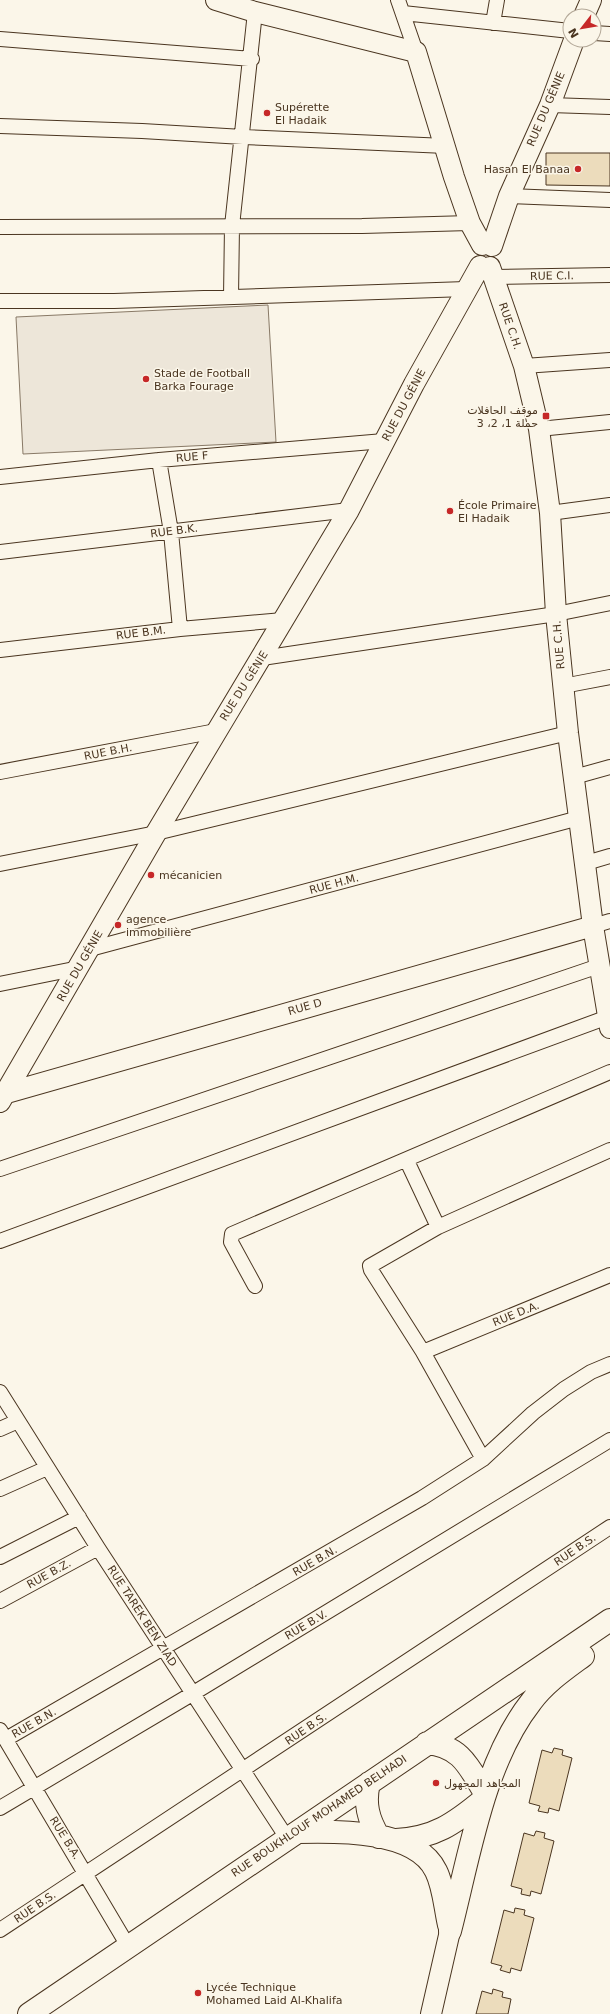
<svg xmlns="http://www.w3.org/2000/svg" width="610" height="2014" font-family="'DejaVu Sans',Vazirmatn,sans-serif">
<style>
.green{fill:#ede6d9;stroke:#887966}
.building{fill:#ecdcbc;stroke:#4a3520}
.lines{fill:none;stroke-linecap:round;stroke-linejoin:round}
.street-casing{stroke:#4a3520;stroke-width:16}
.secondary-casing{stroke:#4a3520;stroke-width:22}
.primary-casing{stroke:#4a3520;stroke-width:24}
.street{stroke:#fbf6e9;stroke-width:14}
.secondary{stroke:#fbf6e9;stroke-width:20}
.primary{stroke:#fbf6e9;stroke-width:22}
.poi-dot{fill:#c62828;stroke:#fbf6e9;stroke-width:1.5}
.labels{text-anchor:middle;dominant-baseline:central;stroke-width:3;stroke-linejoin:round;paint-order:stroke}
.poi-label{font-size:11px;fill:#4a3520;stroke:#fbf6e9;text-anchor:start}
.street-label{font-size:11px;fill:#4a3520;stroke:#fbf6e9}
</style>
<rect width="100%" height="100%" fill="#fbf6e9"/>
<path class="green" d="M 268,305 L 276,442 L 23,454 L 16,317 Z"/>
<path class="building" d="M 546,153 L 610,153 L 610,186 L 546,185 Z
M 554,1748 L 563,1750 L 562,1755 L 572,1758 L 559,1811 L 549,1808 L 548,1813 L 538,1811 L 540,1806 L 529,1803 L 542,1750 L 552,1753 Z
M 536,1831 L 545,1833 L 544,1838 L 554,1841 L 541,1894 L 531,1891 L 530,1896 L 521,1894 L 522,1889 L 511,1886 L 524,1833 L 534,1836 Z
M 515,1908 L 525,1910 L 524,1915 L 534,1918 L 521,1971 L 511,1968 L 510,1973 L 500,1970 L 502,1966 L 491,1963 L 504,1910 L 514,1913 Z
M 493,1989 L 503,1992 L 502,1997 L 511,1999 L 508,2014 L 476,2014 L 482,1991 L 492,1994 Z"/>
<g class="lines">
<defs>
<path id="street" d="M 398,0 L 416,52
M 403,13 L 570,31
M 493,23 L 497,0
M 594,33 L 610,34
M 0,39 L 252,59
M 550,105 L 610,107
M 0,126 L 142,131 L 243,137 L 446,146
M 509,196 L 610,200
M 0,227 L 362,226 L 470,223
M 494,277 L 610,275
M 231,297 L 232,226 L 255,12
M 0,301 L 114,301 L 466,289
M 524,366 L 610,360
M 539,429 L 610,422
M 159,460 L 171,532 L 180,629
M 0,477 L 159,460 L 384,441
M 550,513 L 610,505
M 0,552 L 349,510
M 0,650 L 180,629 L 283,620
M 262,658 L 556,614 L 610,603
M 563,686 L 610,677
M 0,772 L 216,731
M 574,777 L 610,767
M 586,863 L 610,856
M 0,864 L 156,833 L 568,733
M 593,926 L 610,921
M 90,949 L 579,818
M 0,984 L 79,968
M 407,1161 L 438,1227
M 0,1169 L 599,966
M 0,1241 L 608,1017
M 255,1286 L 231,1242 L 232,1234 L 610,1072
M 423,1352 L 610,1275
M 0,1392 L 98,1548 L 287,1838
M 0,1429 L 18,1421
M 483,1459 L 423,1352 L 371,1270 L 370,1266 L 438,1227 L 610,1150
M 0,1489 L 47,1468
M 0,1557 L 79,1517
M 0,1601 L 98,1548
M 0,1730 L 128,1946
M 6,1739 L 422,1498 L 483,1459 L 533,1413 L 564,1389 L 591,1372 L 610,1364
M 0,1808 L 192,1694 L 610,1440
M 0,1930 L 610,1527"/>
<path id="secondary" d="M 216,0 L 255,12 L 416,52 L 454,177 L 470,223 L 482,245
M 584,16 L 591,0
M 492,246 L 509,196 L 550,105 L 574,40
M 490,267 L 524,366 L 539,429 L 550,513 L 556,614 L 568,733 L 593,926 L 610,1028
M 0,1095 L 593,926
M 0,1102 L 156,833 L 349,510 L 414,384 L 480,266
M 431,2014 L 450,1931"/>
<path id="primary" d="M 427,1743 C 461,1746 469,1767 485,1793
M 369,1783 C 364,1803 368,1819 379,1837
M 298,1832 C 337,1831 416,1829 436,1871 C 444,1887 445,1908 449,1925
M 396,1840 C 434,1838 454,1824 483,1800
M 450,1931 C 469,1858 483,1763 531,1702 C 545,1683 564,1670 583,1656
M 29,2014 L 610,1620"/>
</defs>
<use href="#street" class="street-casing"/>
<use href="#secondary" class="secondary-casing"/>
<use href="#primary" class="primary-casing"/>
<use href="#street" class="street"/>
<use href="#secondary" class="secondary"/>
<use href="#primary" class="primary"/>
</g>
<g class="poi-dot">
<circle cx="267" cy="113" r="4"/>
<circle cx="578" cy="169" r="4"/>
<circle cx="146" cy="379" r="4"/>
<rect x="542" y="412" width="8" height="8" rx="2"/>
<circle cx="450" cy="511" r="4"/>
<circle cx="151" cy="875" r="4"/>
<circle cx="118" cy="925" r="4"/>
<circle cx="436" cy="1783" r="4"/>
<circle cx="198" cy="1993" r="4"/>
</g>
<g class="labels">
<g class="poi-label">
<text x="275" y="107">Supérette<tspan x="275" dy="13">El Hadaik</tspan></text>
<text x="570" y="169" text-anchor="end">Hasan El Banaa</text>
<text x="154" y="373">Stade de Football<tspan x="154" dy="13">Barka Fourage</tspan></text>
<text x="538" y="410" text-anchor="end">موقف الحافلات<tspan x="538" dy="13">حملة 1، 2، 3</tspan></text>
<text x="458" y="505">École Primaire<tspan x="458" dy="13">El Hadaik</tspan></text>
<text x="159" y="875">mécanicien</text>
<text x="126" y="919">agence<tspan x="126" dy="13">immobilière</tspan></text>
<text x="444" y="1783">المجاهد المجهول</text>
<text x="206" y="1987">Lycée Technique<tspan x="206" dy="13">Mohamed Laid Al-Khalifa</tspan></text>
</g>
<g class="street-label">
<text transform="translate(546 109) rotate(-67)">RUE DU GÉNIE</text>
<text transform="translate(552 276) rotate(-1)">RUE C.I.</text>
<text transform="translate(510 326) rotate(71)">RUE C.H.</text>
<text transform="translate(404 405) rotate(-62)">RUE DU GÉNIE</text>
<text transform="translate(192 457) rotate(-5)">RUE F</text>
<text transform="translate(174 531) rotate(-7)">RUE B.K.</text>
<text transform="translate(141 633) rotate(-7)">RUE B.M.</text>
<text transform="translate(559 645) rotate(-95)">RUE C.H.</text>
<text transform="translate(244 686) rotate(-58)">RUE DU GÉNIE</text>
<text transform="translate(108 752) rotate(-11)">RUE B.H.</text>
<text transform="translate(334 884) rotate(-15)">RUE H.M.</text>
<text transform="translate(80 966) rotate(-60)">RUE DU GÉNIE</text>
<text transform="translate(305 1007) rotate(-16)">RUE D</text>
<text transform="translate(516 1314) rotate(-22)">RUE D.A.</text>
<text transform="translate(575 1550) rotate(-34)">RUE B.S.</text>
<text transform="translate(315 1561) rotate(-30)">RUE B.N.</text>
<text transform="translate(49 1574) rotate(-29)">RUE B.Z.</text>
<text transform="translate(142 1616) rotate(57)">RUE TAREK BEN ZIAD</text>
<text transform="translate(306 1625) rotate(-31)">RUE B.V.</text>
<text transform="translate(34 1723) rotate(-30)">RUE B.N.</text>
<text transform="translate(306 1729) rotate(-34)">RUE B.S.</text>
<text transform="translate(319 1816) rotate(-34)">RUE BOUKHLOUF MOHAMED BELHADI</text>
<text transform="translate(65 1838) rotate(58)">RUE B.A.</text>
<text transform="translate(35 1907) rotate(-34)">RUE B.S.</text>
</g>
</g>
<g transform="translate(582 28) rotate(239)"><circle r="19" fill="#fbf6e9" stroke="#b4a999"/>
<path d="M0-3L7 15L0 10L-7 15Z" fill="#c62828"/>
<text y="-6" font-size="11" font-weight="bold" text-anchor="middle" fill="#4a3520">N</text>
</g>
</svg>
